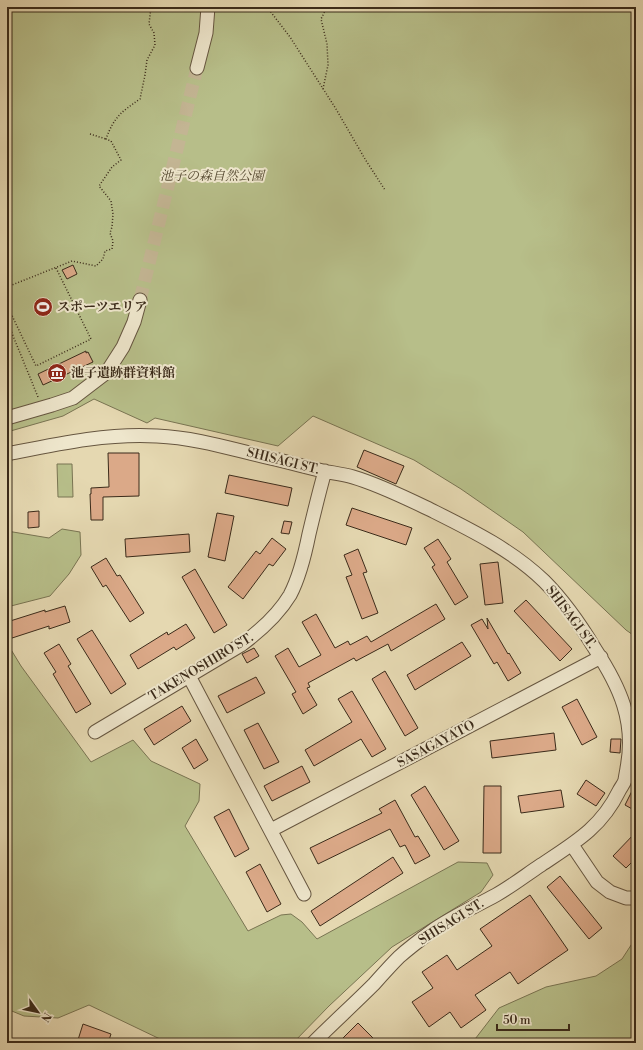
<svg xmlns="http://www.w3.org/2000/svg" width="643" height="1050" font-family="'Libre Bodoni','Noto Serif JP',serif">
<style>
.green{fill:#b7be89;stroke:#797452}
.building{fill:#dba988;stroke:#3b2b1a}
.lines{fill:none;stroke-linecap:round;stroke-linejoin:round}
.minor-tunnel{stroke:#c3b593;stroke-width:13;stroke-dasharray:13 6;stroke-linecap:butt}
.minor-casing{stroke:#665640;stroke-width:15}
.path{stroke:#3b2b1a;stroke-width:1.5;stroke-dasharray:1 2;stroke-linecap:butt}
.minor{stroke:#eee6cc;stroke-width:13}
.labels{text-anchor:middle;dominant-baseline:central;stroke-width:4;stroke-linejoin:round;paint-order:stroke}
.park-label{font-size:13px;font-style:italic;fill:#544830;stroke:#eee6cc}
.poi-label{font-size:13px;font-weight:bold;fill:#3b2b1a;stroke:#eee6cc;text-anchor:start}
.street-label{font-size:13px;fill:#3b2b1a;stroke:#eee6cc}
</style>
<rect width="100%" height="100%" fill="#e5d8b1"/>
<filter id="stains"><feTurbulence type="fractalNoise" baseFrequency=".005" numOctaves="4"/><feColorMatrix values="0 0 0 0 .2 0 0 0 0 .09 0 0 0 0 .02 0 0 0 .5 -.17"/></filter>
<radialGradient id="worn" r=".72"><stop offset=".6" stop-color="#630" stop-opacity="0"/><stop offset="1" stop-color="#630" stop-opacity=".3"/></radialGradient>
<path class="green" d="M 7,7 L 636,7 L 636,637 L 626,630 L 523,532 L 461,489 L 414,460 L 313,416 L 278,446 L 155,418 L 147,423 L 94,399 L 63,416 L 7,432 Z
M 57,464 L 72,464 L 73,497 L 58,497 Z
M 62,529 L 80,532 L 81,555 L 69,574 L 50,596 L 7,607 L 7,531 L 49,538 Z
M 7,643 L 21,666 L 91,762 L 133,740 L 151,761 L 200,784 L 199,801 L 185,826 L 248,931 L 281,915 L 291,914 L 302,922 L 317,939 L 458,862 L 487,863 L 493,875 L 481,892 L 392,947 L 329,1006 L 293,1043 L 163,1043 L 160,1039 L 89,1005 L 58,1018 L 24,1016 L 7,1009 Z
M 636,934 L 636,1043 L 472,1043 L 499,1008 L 546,987 L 596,976 L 622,959 L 635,939 Z"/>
<path class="building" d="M 73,265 L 77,274 L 67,279 L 62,270 Z
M 86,351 L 86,353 L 88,352 L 93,362 L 43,385 L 38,374 Z
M 364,450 L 404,466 L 396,484 L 357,467 Z
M 108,453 L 139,453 L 139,496 L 103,497 L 103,520 L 91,520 L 90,494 L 91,494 L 91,488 L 109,487 Z
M 229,475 L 292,488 L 288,506 L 225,493 Z
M 352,508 L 412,528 L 406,545 L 346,525 Z
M 39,511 L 39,527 L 28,528 L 28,512 Z
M 217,513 L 234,516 L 225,561 L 208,557 Z
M 284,521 L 292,522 L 289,534 L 281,533 Z
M 189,534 L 190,552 L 126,557 L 125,539 Z
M 272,538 L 286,549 L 273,566 L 269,564 L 243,599 L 228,587 L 256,551 L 260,554 Z
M 438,539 L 451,559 L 447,562 L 468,597 L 455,605 L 432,567 L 435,565 L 424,548 Z
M 358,549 L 367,572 L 363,573 L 378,613 L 362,619 L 346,577 L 352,575 L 344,555 Z
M 106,558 L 117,576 L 120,575 L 144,613 L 130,622 L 106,585 L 103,587 L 91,567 Z
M 498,562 L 503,603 L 485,605 L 480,564 Z
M 195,569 L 227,625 L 214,633 L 182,577 Z
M 526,600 L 572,649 L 560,661 L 514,611 Z
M 436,604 L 445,619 L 391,651 L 388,644 L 356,661 L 354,658 L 308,683 L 310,687 L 307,688 L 317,705 L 303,714 L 292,694 L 296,692 L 275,656 L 288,648 L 299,667 L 321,655 L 302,622 L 316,614 L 335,648 L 348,641 L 350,645 L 367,636 L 371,642 Z
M 65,606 L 70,622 L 49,629 L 49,626 L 9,639 L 7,634 L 7,622 L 45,610 L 45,612 Z
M 487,618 L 508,654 L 509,653 L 521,673 L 508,681 L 497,662 L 494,664 L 471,625 L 482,619 L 488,629 Z
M 186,624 L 195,638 L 176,650 L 174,647 L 138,669 L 130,655 L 167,632 L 168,635 Z
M 92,630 L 126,684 L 111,694 L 77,639 Z
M 462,642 L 471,656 L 415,690 L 407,675 Z
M 59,644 L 71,664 L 68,666 L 91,704 L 76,713 L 53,674 L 56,672 L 44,653 Z
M 254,648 L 259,656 L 247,663 L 242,654 Z
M 385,671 L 418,728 L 405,736 L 372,679 Z
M 256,677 L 265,693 L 227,713 L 218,696 Z
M 352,691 L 386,749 L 372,757 L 361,739 L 314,766 L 305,750 L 352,722 L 338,699 Z
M 577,699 L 597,737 L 582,745 L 562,707 Z
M 182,706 L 191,721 L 154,745 L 144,729 Z
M 258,723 L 279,762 L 264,769 L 244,730 Z
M 554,733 L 556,750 L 492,758 L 490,741 Z
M 196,739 L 208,760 L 194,769 L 182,748 Z
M 611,739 L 621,739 L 620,753 L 610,752 Z
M 302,766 L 310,782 L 272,801 L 264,786 Z
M 586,780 L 605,793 L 596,806 L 577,794 Z
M 636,783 L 636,806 L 634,810 L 625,805 Z
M 425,786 L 459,841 L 444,850 L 411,795 Z
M 484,786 L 501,786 L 501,853 L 483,853 Z
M 561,790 L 564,807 L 521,813 L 518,796 Z
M 395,800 L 415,837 L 418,836 L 430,856 L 415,864 L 405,845 L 400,847 L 390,829 L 318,864 L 310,848 L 382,813 L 379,809 Z
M 229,809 L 249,849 L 235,857 L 214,817 Z
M 636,832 L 636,858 L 626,868 L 613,856 Z
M 393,857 L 403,873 L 320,926 L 311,911 Z
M 260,864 L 281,904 L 267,912 L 246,872 Z
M 560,876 L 602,928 L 589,939 L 547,887 Z
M 530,895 L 568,950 L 518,984 L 510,972 L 475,995 L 486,1010 L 461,1028 L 450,1012 L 429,1027 L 412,1002 L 433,988 L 422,972 L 447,955 L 457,970 L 492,946 L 480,929 Z
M 358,1023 L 378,1043 L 338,1043 Z
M 83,1024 L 111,1034 L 108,1043 L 77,1043 Z"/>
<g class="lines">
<path class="minor-tunnel" d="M 140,300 L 197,68"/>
<defs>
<path id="minor" d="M 197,68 L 206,33 L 208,7
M 7,418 L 52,405 L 73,398 L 107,372 L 123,347 L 134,322 L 140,300
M 7,454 C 57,444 106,433 157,436 C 198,438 231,449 270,458 C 288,462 306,467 323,471 C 333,473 343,474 353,477 C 380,485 406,498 431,510 C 471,530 512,550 544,581 C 564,601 580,624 595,649 C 620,687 636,722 627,768 C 627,769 625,779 625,780 C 624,784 621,787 619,791 C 601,828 574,843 541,865 C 526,875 512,886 496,895 C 474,907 452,917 432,931 C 421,939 409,948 399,957 C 390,966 382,975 374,984 C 354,1004 333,1023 313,1043
M 189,676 L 304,894
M 95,732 L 241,645 C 260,631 278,615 290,595 C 300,576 305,554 309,534 C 314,513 319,492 325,471
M 271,830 L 601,657
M 572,845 L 597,882 L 610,892 L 626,898 L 636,898"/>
</defs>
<use href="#minor" class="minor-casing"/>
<path class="path" d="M 267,7 L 290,37 L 336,109 L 365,159 L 385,190
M 289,7 L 296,7
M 323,89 L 328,65 L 327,44 L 321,19 L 327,7
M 90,134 L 106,139
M 7,287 L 72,261 L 96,266 L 103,259 L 105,251 L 112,249 L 113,241 L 110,233 L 112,227 L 113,214 L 111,201 L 99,186 L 112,167 L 121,160 L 111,141 L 106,139 C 114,117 121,112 140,99 L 145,75 L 147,60 L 155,45 L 154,33 L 149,24 L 151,7
M 7,305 L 36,366 L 91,339 L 56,268
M 7,321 L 38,397"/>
<use href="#minor" class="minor"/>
</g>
<defs>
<symbol id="stadium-disc" viewBox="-11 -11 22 22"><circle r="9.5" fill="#8f2418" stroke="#eee6cc"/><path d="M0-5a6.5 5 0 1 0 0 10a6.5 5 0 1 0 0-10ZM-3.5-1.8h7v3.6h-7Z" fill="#fff"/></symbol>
<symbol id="museum-disc" viewBox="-11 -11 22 22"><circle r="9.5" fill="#8f2418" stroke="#eee6cc"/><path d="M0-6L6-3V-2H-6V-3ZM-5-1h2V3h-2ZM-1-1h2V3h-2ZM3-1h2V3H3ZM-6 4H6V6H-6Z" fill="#fff"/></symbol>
</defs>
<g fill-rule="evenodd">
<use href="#stadium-disc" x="32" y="296" width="22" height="22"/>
<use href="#museum-disc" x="46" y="362" width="22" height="22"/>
</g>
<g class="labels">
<g class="park-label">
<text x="212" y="176">池子の森自然公園</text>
</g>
<g class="poi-label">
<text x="57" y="307">スポーツエリア</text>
<text x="71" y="373">池子遺跡群資料館</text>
</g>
<g class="street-label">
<text transform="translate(283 461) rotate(14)">SHISAGI ST.</text>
<text transform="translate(571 617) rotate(53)">SHISAGI ST.</text>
<text transform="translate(201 667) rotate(-31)">TAKENOSHIRO ST.</text>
<text transform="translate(436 744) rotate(-28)">SASAGAYATO</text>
<text transform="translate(451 922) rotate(-32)">SHISAGI ST.</text>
</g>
</g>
<rect width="643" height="1050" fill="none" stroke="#e5d8b1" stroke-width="24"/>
<rect x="8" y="8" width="627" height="1034" fill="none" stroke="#3b2b1a" stroke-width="2"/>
<rect x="12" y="12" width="619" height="1026" fill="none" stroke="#3b2b1a"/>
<g transform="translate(38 1012) rotate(123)" stroke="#eee6cc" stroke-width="3" paint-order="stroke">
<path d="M0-3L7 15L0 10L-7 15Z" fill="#3b2b1a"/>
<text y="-6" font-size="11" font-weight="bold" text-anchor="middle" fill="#3b2b1a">N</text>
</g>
<path d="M497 1024v6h72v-6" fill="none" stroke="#3b2b1a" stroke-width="2"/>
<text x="503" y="1024" font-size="12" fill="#3b2b1a" stroke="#eee6cc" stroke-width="3" paint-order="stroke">50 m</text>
<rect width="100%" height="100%" filter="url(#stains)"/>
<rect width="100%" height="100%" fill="url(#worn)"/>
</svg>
